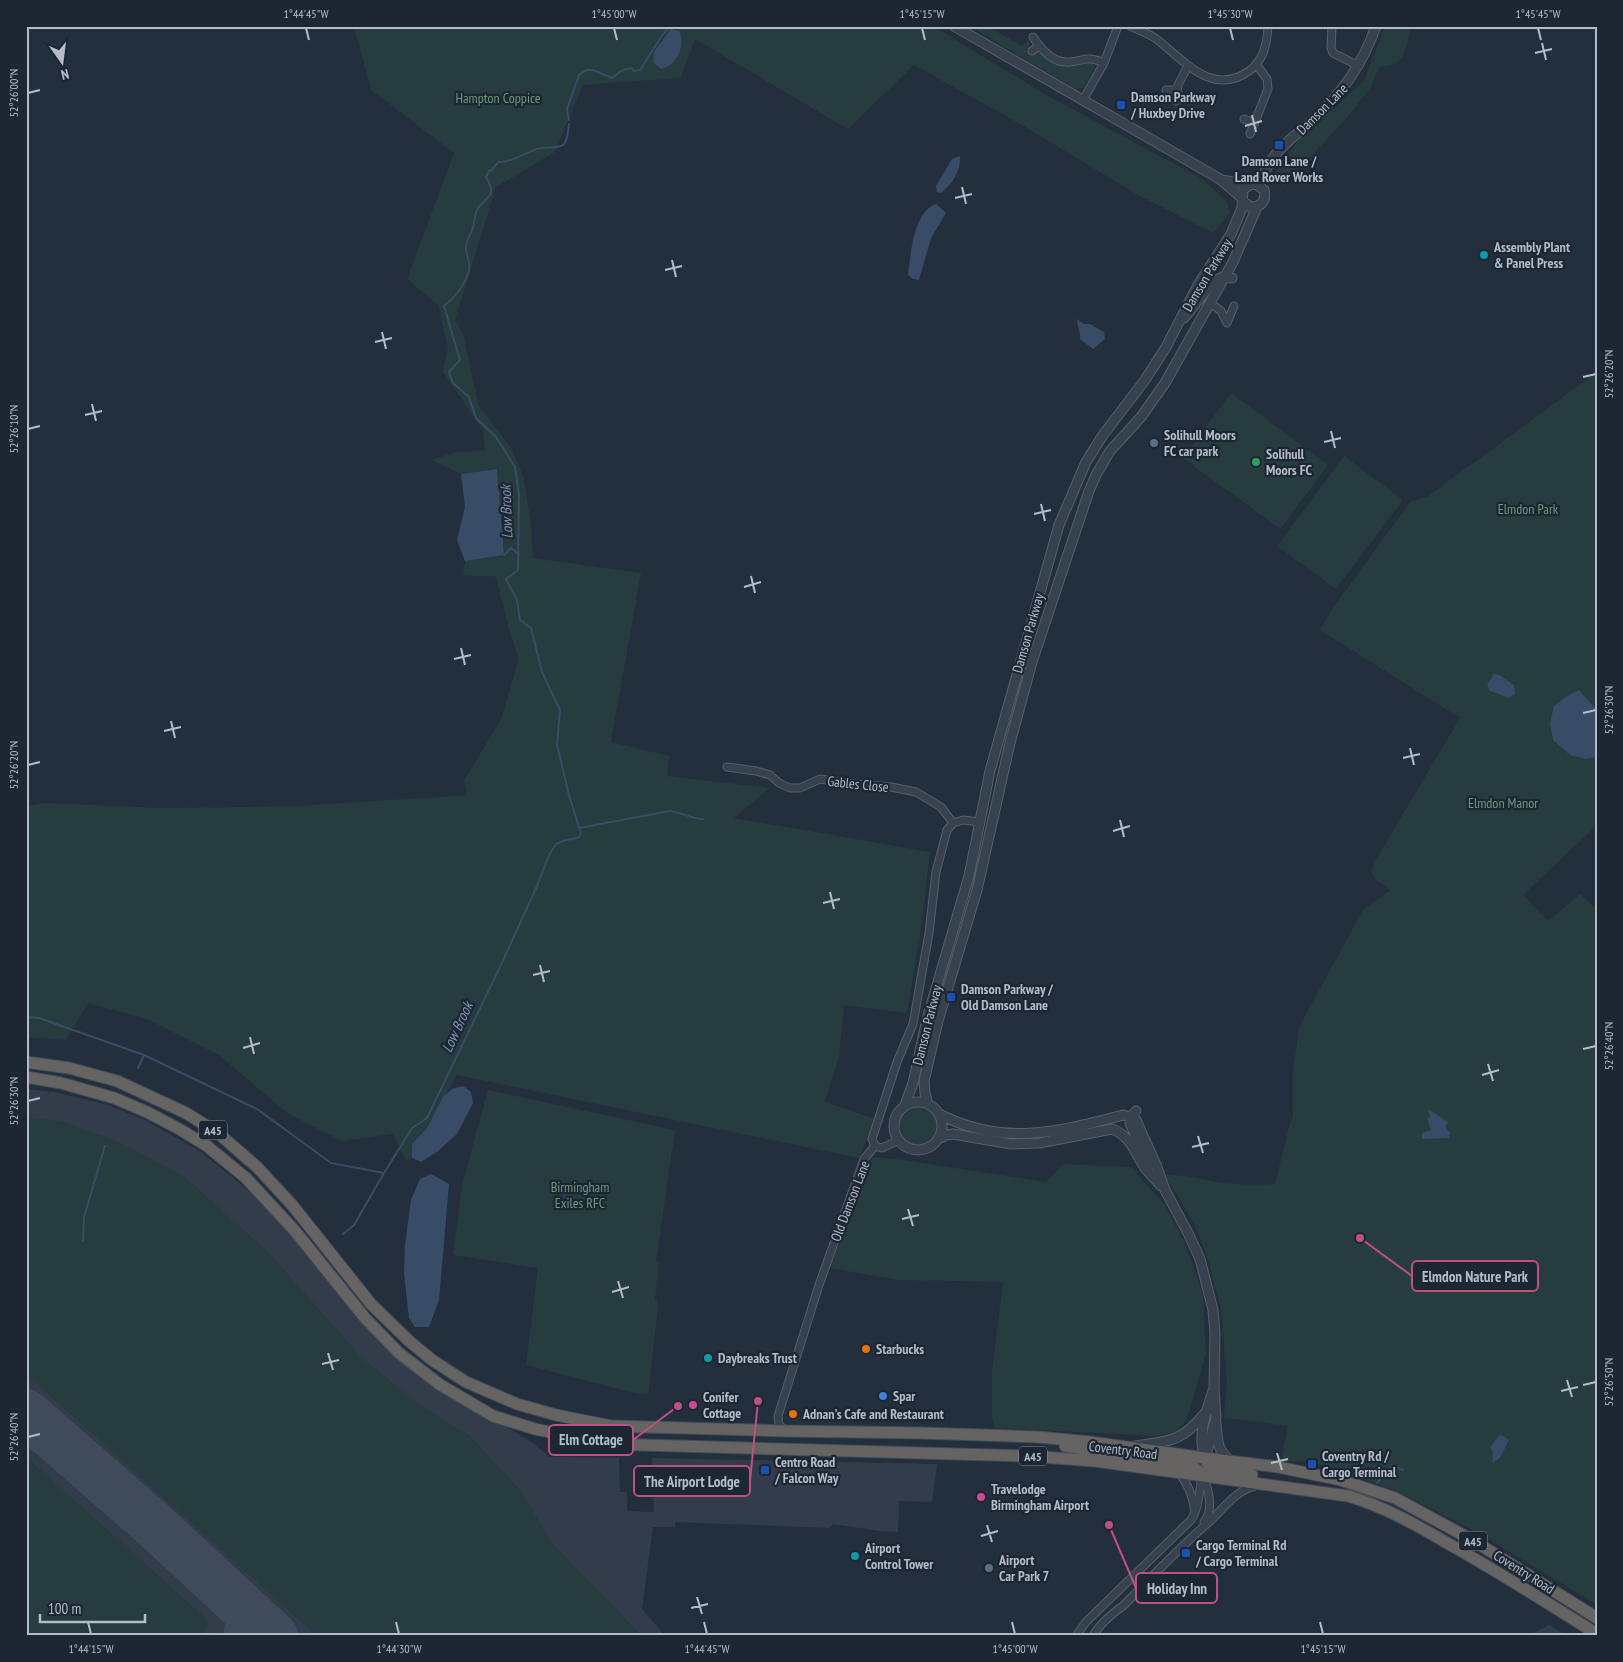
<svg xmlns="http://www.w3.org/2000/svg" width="1623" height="1662" font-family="'PT Sans Narrow',sans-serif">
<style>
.airport{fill:#323c4b}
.green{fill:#263c3f;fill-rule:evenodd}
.water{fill:#394c67}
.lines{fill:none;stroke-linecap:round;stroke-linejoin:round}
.stream{stroke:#394c67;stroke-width:2}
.taxiway{stroke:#3f4a5a;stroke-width:19}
.runway{stroke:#3f4a5a;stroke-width:48}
.minor-casing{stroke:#565f6c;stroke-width:9}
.tertiary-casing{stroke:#565f6c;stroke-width:11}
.trunk-casing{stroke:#434c59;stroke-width:13}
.minor{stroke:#38414e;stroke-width:7}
.tertiary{stroke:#38414e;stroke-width:9}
.trunk{stroke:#656462;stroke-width:11}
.ticks{fill:none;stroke:#b4bcc9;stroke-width:2}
.transit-dot{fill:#1a4fb4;stroke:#1d2633;stroke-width:2}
.culture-dot{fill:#0f9aa8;stroke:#1d2633;stroke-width:2}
.service-dot{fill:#5c6f8a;stroke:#1d2633;stroke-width:2}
.leisure-dot{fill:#2e9e5b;stroke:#1d2633;stroke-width:2}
.food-dot{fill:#e8710a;stroke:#1d2633;stroke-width:2}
.shop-dot{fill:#3f7fe0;stroke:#1d2633;stroke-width:2}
.hotel-dot{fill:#d1479c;stroke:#1d2633;stroke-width:2}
.labels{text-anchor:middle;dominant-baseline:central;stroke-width:4.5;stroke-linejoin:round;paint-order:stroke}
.shield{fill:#1d2633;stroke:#878f9c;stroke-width:1}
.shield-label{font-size:12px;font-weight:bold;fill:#b4bcc9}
.poi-label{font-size:14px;font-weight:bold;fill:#b4bcc9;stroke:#1d2633;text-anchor:start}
.park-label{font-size:14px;fill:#6b9a76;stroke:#1d2633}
.street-label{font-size:14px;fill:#b4bcc9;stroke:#1d2633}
.water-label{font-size:15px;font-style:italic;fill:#7c92b1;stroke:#1d2633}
.leader{fill:none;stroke:#bd5182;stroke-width:2}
.callout-dot{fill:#bd5182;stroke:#1d2633;stroke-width:2}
.callout{fill:#1d2633;stroke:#bd5182;stroke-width:2}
.callout-label{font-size:15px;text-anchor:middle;font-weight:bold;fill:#b4bcc9}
.neatline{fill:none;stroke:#b4bcc9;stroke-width:2}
.ticks-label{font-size:12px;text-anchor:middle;fill:#b4bcc9}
</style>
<rect width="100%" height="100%" fill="#242f3e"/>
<path class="airport" d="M 26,1089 L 55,1092 L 108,1105 L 147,1121 L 201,1152 L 230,1175 L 258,1199 L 282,1223 L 349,1307 L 435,1385 L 527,1439 L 550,1457 L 619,1458 L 620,1492 L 627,1492 L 627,1511 L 654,1512 L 652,1458 L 937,1464 L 932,1502 L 899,1501 L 898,1532 L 880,1531 L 833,1524 L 830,1528 L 675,1522 L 675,1527 L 653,1527 L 642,1609 L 665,1636 L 26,1636 Z
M 1549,1625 L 1567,1636 L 1528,1636 Z"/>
<path class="green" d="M 354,26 L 933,26 L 1048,96 L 1201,178 L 1227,202 L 1230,213 L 1213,233 L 1138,195 L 1022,125 L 914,65 L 848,129 L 695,39 L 681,78 L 583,85 L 555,152 L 496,187 L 455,320 L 463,333 L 479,406 L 511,448 L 524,478 L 531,526 L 533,558 L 641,573 L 611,742 L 669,756 L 667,776 L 770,788 L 734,818 L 930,852 L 923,916 L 907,1013 L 844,1005 L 839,1056 L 825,1102 L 875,1119 L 859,1158 L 457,1075 L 427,1128 L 412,1144 L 412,1158 L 406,1160 L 393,1134 L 342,1141 L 287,1113 L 219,1055 L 147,1019 L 88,1003 L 66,1040 L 26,1037 L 26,806 L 46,803 L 165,808 L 300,806 L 467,795 L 464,781 L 501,719 L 519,659 L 509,629 L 496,577 L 463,575 L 465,561 L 504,555 L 497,469 L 461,474 L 432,460 L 453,453 L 485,450 L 483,430 L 443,372 L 448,348 L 438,305 L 407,279 L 454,153 L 371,90 Z
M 969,26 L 987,26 L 1022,46 L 1029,40 L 1030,47 L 1027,50 L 1031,54 L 1039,53 C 1059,68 1068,64 1092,61 L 1095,67 L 1083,88 L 1075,89 Z
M 1385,26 L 1411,26 C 1408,38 1407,57 1395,64 C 1390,66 1384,65 1379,68 L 1371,87 L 1350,114 L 1284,186 L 1273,176 L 1297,142 L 1364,81 Z
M 1597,372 L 1597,710 L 1579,690 L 1586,759 L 1597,757 L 1597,825 L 1523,895 L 1548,921 L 1580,894 L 1597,910 L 1597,1605 L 1480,1534 L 1395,1490 L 1308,1461 L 1281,1462 L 1288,1426 L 1224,1418 L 1227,1383 L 1221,1309 L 1208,1260 L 1195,1225 L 1165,1175 C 1184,1174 1197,1179 1216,1182 C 1235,1185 1255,1185 1275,1184 L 1290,1123 L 1293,1117 L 1293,1071 L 1299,1027 L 1363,910 L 1390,890 L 1376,880 L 1372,872 L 1374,863 L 1460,718 L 1320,630 L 1332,609 L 1411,501 L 1427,497 ZM 1500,675 L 1514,685 L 1500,695 L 1490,691 L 1487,685 Z
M 1231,393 L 1328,465 L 1280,529 L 1183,458 Z
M 1344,456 L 1403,500 L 1336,589 L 1277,546 Z
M 488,1090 L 675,1130 L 656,1262 L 659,1262 L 655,1299 L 658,1300 L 658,1307 L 648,1395 L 634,1393 L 526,1365 L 538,1268 L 453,1255 L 462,1185 Z
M899 1126a19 19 0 1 1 38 0a19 19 0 1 1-38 0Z
M 26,1117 L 61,1121 L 119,1142 L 184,1176 L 270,1254 L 362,1358 L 417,1403 L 470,1436 L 520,1490 L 553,1544 L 642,1636 L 317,1636 L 26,1374 Z
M 873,1157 L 904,1160 L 1046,1182 L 1063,1164 L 1131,1167 L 1165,1205 L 1186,1246 L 1203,1295 L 1206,1354 L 1187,1419 L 1177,1432 L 1156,1436 L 995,1428 L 992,1419 L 992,1371 L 1003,1282 L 899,1280 L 829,1268 L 858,1201 L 867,1164 Z
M 26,1457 L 209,1621 L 203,1636 L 26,1636 Z"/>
<path class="water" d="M 671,29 L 679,31 C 686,45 677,66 661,69 L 653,62 L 654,52 Z
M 960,156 C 961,170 953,184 941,193 L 937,192 L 936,186 L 952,159 Z
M 936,204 L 946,213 L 931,238 L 919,280 L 913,279 L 908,275 C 911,254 913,212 936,204 Z
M 1077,319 L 1084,324 L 1090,324 L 1104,332 L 1105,339 L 1093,349 L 1080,339 C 1081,331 1077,327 1077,319 Z
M 497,469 L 504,555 L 465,561 L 457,540 L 465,507 L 461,474 Z
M 1494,674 L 1500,675 L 1514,685 L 1515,694 L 1509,698 L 1490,691 L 1487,685 Z
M 1579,690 L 1597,710 L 1597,757 L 1586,759 L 1570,755 L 1553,740 L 1550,723 L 1554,706 L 1565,697 Z
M 463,1086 L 471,1092 L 473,1103 L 457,1134 L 438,1151 L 421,1162 L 412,1158 L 412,1144 L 427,1128 L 443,1097 L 452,1089 Z
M 1428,1109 L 1448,1122 L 1445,1126 L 1450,1133 L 1449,1138 L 1422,1139 L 1422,1133 L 1431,1130 L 1427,1118 L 1430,1117 Z
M 431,1174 L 449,1184 L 439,1300 L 429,1327 L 415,1327 L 409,1318 L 404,1273 L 405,1245 L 411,1200 L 420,1179 Z
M 1500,1434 L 1509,1440 L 1500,1458 L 1492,1463 L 1493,1453 L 1490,1447 Z"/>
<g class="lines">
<path class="stream" d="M 569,120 L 567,109 L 579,75 L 586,70 L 593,70 L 612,78 L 621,71 L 631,68 L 634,71 L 640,70 L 663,34 L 671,26
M 504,555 L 511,548 L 519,554
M 579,828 L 670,811 C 681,812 691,819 703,819
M 26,1017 L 39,1018 L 144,1055 L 257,1109 L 331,1163 L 384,1173
M 138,1068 L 144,1055
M 343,1234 L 354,1225 L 384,1173 L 412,1128 L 427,1118 L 500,967 L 537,886 L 549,855 L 556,844 L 566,840 L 578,838 L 581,834 L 569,795 L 557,745 L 560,710 L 542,672 L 531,628 L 520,620 L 517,600 L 506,579 L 518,570 L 519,495 L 515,467 L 496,437 L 476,418 L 469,397 L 453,383 L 449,372 L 460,360 L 444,306 C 454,298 465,285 469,271 C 471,263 466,256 466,248 C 466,241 470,236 472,230 C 475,223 474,216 477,210 C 484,196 499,199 486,177 L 489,171 L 493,169 L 498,162 C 515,162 525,152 540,148 C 547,147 559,149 564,144 C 568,139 568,130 569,124
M 83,1241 L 84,1217 L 105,1146
M 1377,1483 L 1392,1466 L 1403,1470"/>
<path class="taxiway" d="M 220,1587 C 231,1602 239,1617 232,1636
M 246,1636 L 256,1634 L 268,1636"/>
<path class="runway" d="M 26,1413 L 153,1524 L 274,1636"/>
<defs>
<path id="minor" d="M 1130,26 C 1138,30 1147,33 1155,38 C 1182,58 1211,98 1249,71 C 1264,60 1267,44 1268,26
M 1332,26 L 1331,48 L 1333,53 L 1359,66
M 1033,37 C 1041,49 1053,64 1070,62 C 1085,60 1088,56 1104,63
M 1032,51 L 1039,46
M 1166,90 L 1177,90
M 1083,100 L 1104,63 L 1118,26
M 1176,101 L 1178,85 L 1188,66
M 1244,119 L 1255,123
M 1250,134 L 1268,89 L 1267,79 L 1256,64
M 1210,303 L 1221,311 L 1227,323
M 1227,323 L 1234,306
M 727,767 L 756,771 L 770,775 L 779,783 L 790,788 L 800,788 L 820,779 L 854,784 L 891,787 L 916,792 L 941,807 L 953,823
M 875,1146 L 882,1148 L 899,1140
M 785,1430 L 779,1425 L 778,1416 L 819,1285 L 864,1159 L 875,1146 L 872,1139 L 897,1062 L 913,1024 L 929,933 L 936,872 L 947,830 L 953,823 L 963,820 L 980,822
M 1179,1473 C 1189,1485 1192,1496 1195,1511
M 1203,1476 C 1209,1491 1214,1508 1204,1522
M 1076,1636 L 1086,1622 L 1191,1520 C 1200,1507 1198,1490 1203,1476
M 1093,1636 C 1100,1623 1113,1613 1124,1605 C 1152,1576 1180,1547 1210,1521 C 1224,1508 1236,1490 1255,1486"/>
<path id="tertiary" d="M 954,26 L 1220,179 L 1242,198
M 1222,180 L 1249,185 L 1256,184 L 1264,190 C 1267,201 1260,209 1249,206 L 1243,201
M 1259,185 C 1264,176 1266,166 1273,158 C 1283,143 1299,133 1312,121 C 1342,94 1363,64 1376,26
M 1184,318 L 1214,281 L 1225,276 L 1232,278
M894 1126a24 24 0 1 1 48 0a24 24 0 1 1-48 0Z
M 928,1104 L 925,1093 L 924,1081 L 938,1021 L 977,890 L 1010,743 L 1032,662 L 1089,491 L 1096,475 L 1110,451 L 1141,417 L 1165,383 L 1233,262 L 1257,207
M 905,1105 L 913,1083 L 927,1019 L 969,876 L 990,771 L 1059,525 L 1086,462 L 1103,435 L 1145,380 L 1166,347 L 1198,285 L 1231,234 L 1242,208 L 1243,190 L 1249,185
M 1136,1111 L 1131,1117 L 1130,1123 L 1149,1166
M 939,1114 C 1004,1147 1058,1132 1123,1115 L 1131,1117 L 1136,1120 L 1157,1167 L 1165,1190 L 1188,1233 L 1200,1259 L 1213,1310 L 1215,1333 L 1214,1388 L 1216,1418 L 1205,1458
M 938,1139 L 946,1135 L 953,1134 L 1011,1144 L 1039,1143 L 1112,1129 C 1132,1137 1134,1152 1145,1168 C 1150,1174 1156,1180 1161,1186
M 1216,1423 C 1218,1441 1216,1450 1232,1462
M 1135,1446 C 1170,1441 1182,1442 1205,1413
M 1205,1458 C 1197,1435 1206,1412 1213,1391"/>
<path id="trunk" d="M 26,1062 L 69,1068 L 117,1081 L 186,1113 L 218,1133 L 257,1167 L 293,1206 L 371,1304 L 409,1341 L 432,1360 L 466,1382 L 517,1404 L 556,1415 L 611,1426 L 786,1431 L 922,1433 L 1038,1437 L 1090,1442 L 1205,1458 L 1278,1467 L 1341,1480 L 1395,1498 L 1474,1541 L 1597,1618
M 26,1077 L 61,1083 L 114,1098 L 147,1112 L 181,1130 L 207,1146 L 246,1178 L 295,1231 L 365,1318 L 399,1353 L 439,1384 L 493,1416 L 535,1429 L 608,1444 L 1029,1456 L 1095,1461 L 1348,1496 C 1388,1508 1418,1526 1454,1547 C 1502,1574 1549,1604 1597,1634
M 1065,1446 L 1193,1467 L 1202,1474
M 1205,1458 L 1208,1465 L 1213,1468 L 1252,1475"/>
</defs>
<use href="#minor" class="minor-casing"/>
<use href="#tertiary" class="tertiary-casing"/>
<use href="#trunk" class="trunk-casing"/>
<use href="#minor" class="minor"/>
<use href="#tertiary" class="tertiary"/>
<use href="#trunk" class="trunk"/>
</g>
<path class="ticks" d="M 306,28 L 309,40M 614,28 L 617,40M 922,28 L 925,40M 1230,28 L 1233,40M 1538,28 L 1541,40M 1542,43 L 1546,60M 1535,53 L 1552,49M 28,93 L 40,90M 1252,115 L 1256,132M 1245,126 L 1262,121M 962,187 L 966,204M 955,198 L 972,194M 672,260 L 676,277M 665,270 L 682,266M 382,332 L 386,349M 375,342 L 392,338M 1583,377 L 1596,374M 92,404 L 96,421M 85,415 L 102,411M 28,429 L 40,426M 1331,431 L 1335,448M 1324,442 L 1341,438M 1041,504 L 1045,521M 1034,514 L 1051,510M 751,576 L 755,593M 744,587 L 761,582M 461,648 L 465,665M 454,659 L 471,655M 1583,713 L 1596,710M 171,721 L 175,738M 164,731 L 181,727M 1410,748 L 1414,765M 1403,758 L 1420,754M 28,765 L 40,762M 1120,820 L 1124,837M 1113,831 L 1130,826M 830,892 L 834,909M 823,903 L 840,899M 540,965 L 544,982M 533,975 L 550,971M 250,1037 L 254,1054M 243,1048 L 260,1043M 1583,1049 L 1596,1046M 1488,1064 L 1493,1081M 1482,1075 L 1499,1070M 28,1101 L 40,1098M 1198,1136 L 1203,1153M 1192,1147 L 1209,1143M 908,1209 L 913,1226M 902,1219 L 919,1215M 618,1281 L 623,1298M 612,1292 L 629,1287M 328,1353 L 333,1370M 322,1364 L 339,1360M 1567,1380 L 1572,1397M 1583,1385 L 1596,1382M 1561,1391 L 1578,1387M 28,1437 L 40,1434M 1277,1453 L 1282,1470M 1271,1463 L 1288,1459M 987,1525 L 992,1542M 981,1536 L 998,1531M 697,1597 L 702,1614M 691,1608 L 708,1604M 88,1622 L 91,1634M 396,1622 L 399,1634M 704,1622 L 707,1634M 1012,1622 L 1015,1634M 1320,1622 L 1323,1634"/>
<g class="transit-dot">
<rect x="1116" y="100" width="10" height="10" rx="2.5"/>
<rect x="1274" y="140" width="10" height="10" rx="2.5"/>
<rect x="946" y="992" width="10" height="10" rx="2.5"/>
<rect x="1307" y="1459" width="10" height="10" rx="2.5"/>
<rect x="760" y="1465" width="10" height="10" rx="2.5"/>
<rect x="1181" y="1548" width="10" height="10" rx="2.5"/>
</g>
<g class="culture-dot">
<circle cx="1484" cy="255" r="5"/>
<circle cx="708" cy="1358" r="5"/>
<circle cx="855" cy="1556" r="5"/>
</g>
<g class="service-dot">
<circle cx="1154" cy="443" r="5"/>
<circle cx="989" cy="1568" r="5"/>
</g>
<circle class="leisure-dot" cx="1256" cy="462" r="5"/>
<g class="food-dot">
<circle cx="866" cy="1349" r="5"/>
<circle cx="793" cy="1414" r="5"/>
</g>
<circle class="shop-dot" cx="883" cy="1396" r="5"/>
<g class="hotel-dot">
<circle cx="693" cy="1405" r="5"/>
<circle cx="981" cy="1497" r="5"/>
</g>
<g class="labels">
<g class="shield">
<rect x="199" y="1120.5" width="28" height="19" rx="4"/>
<rect x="1019" y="1446.5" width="28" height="19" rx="4"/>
<rect x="1459" y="1531.5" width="28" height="19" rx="4"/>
</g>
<g class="shield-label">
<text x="213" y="1130">A45</text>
<text x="1033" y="1456">A45</text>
<text x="1473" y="1541">A45</text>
</g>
<g class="poi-label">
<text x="1131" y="97">Damson Parkway<tspan x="1131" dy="16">/ Huxbey Drive</tspan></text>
<text x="1279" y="161" text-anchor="middle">Damson Lane /<tspan x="1279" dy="16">Land Rover Works</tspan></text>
<text x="1494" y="247">Assembly Plant<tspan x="1494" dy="16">&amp; Panel Press</tspan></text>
<text x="1164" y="435">Solihull Moors<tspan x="1164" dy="16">FC car park</tspan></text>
<text x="1266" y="454">Solihull<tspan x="1266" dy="16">Moors FC</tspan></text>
<text x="961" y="989">Damson Parkway /<tspan x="961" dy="16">Old Damson Lane</tspan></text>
<text x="876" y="1349">Starbucks</text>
<text x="718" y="1358">Daybreaks Trust</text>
<text x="893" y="1396">Spar</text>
<text x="703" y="1397">Conifer<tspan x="703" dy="16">Cottage</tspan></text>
<text x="803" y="1414">Adnan's Cafe and Restaurant</text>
<text x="1322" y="1456">Coventry Rd /<tspan x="1322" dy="16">Cargo Terminal</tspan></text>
<text x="775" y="1462">Centro Road<tspan x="775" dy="16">/ Falcon Way</tspan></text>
<text x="991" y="1489">Travelodge<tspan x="991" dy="16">Birmingham Airport</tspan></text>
<text x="1196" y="1545">Cargo Terminal Rd<tspan x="1196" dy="16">/ Cargo Terminal</tspan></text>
<text x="865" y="1548">Airport<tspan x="865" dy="16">Control Tower</tspan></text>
<text x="999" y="1560">Airport<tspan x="999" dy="16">Car Park 7</tspan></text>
</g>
<g class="park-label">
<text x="498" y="98">Hampton Coppice</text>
<text x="1528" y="509">Elmdon Park</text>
<text x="1503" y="803">Elmdon Manor</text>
<text x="580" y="1187">Birmingham<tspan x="580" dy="16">Exiles RFC</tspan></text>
</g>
<g class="street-label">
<text transform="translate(1322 109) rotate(-45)">Damson Lane</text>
<text transform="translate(1207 275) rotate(-59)">Damson Parkway</text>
<text transform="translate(1028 633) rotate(-74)">Damson Parkway</text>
<text transform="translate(858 784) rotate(6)">Gables Close</text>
<text transform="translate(927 1025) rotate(-76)">Damson Parkway</text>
<text transform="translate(850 1201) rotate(-69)">Old Damson Lane</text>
<text transform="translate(1123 1450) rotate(7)">Coventry Road</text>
<text transform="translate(1524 1572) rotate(32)">Coventry Road</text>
</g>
<g class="water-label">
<text transform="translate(506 512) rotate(-92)">Low Brook</text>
<text transform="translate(457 1027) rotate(-65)">Low Brook</text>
</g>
</g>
<path class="leader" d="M1360 1238L1412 1276M678 1406L633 1440M758 1401L750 1481M1109 1525L1136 1588"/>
<g class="callout-dot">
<circle cx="1360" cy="1238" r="5"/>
<circle cx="678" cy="1406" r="5"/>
<circle cx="758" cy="1401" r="5"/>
<circle cx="1109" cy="1525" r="5"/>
</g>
<g class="callout">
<rect x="1412" y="1261" width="126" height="30" rx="5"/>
<rect x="549" y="1425" width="84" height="30" rx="5"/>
<rect x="634" y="1466" width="116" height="30" rx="5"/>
<rect x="1136" y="1573" width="81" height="30" rx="5"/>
</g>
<g class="callout-label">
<text x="1475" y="1282">Elmdon Nature Park</text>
<text x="591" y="1445">Elm Cottage</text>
<text x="692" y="1487">The Airport Lodge</text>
<text x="1177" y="1594">Holiday Inn</text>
</g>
<rect width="1623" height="1662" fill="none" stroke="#1d2633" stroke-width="55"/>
<g transform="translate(62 62) rotate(166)" stroke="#1d2633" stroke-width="4" paint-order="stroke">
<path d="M0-4L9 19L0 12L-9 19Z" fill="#b4bcc9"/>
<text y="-8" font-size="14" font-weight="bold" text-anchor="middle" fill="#b4bcc9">N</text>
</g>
<path d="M40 1614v8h105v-8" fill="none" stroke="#b4bcc9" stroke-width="2.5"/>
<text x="48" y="1614" font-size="15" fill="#b4bcc9" stroke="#1d2633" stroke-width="4" paint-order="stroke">100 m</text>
<rect x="28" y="28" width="1568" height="1606" class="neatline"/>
<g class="ticks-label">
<text x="306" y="18">1°44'45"W</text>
<text x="614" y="18">1°45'00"W</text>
<text x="922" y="18">1°45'15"W</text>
<text x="1230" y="18">1°45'30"W</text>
<text x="1538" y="18">1°45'45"W</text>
<text transform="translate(14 93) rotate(-90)" y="4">52°26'00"N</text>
<text transform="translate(1609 374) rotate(-90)" y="4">52°26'20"N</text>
<text transform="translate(14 429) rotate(-90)" y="4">52°26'10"N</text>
<text transform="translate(1609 710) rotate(-90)" y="4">52°26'30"N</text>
<text transform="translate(14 765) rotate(-90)" y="4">52°26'20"N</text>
<text transform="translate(1609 1046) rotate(-90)" y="4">52°26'40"N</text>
<text transform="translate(14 1101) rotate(-90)" y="4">52°26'30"N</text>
<text transform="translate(1609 1382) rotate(-90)" y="4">52°26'50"N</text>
<text transform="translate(14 1437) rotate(-90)" y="4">52°26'40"N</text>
<text x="91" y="1653">1°44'15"W</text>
<text x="399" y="1653">1°44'30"W</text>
<text x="707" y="1653">1°44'45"W</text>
<text x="1015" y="1653">1°45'00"W</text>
<text x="1323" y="1653">1°45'15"W</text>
</g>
</svg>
